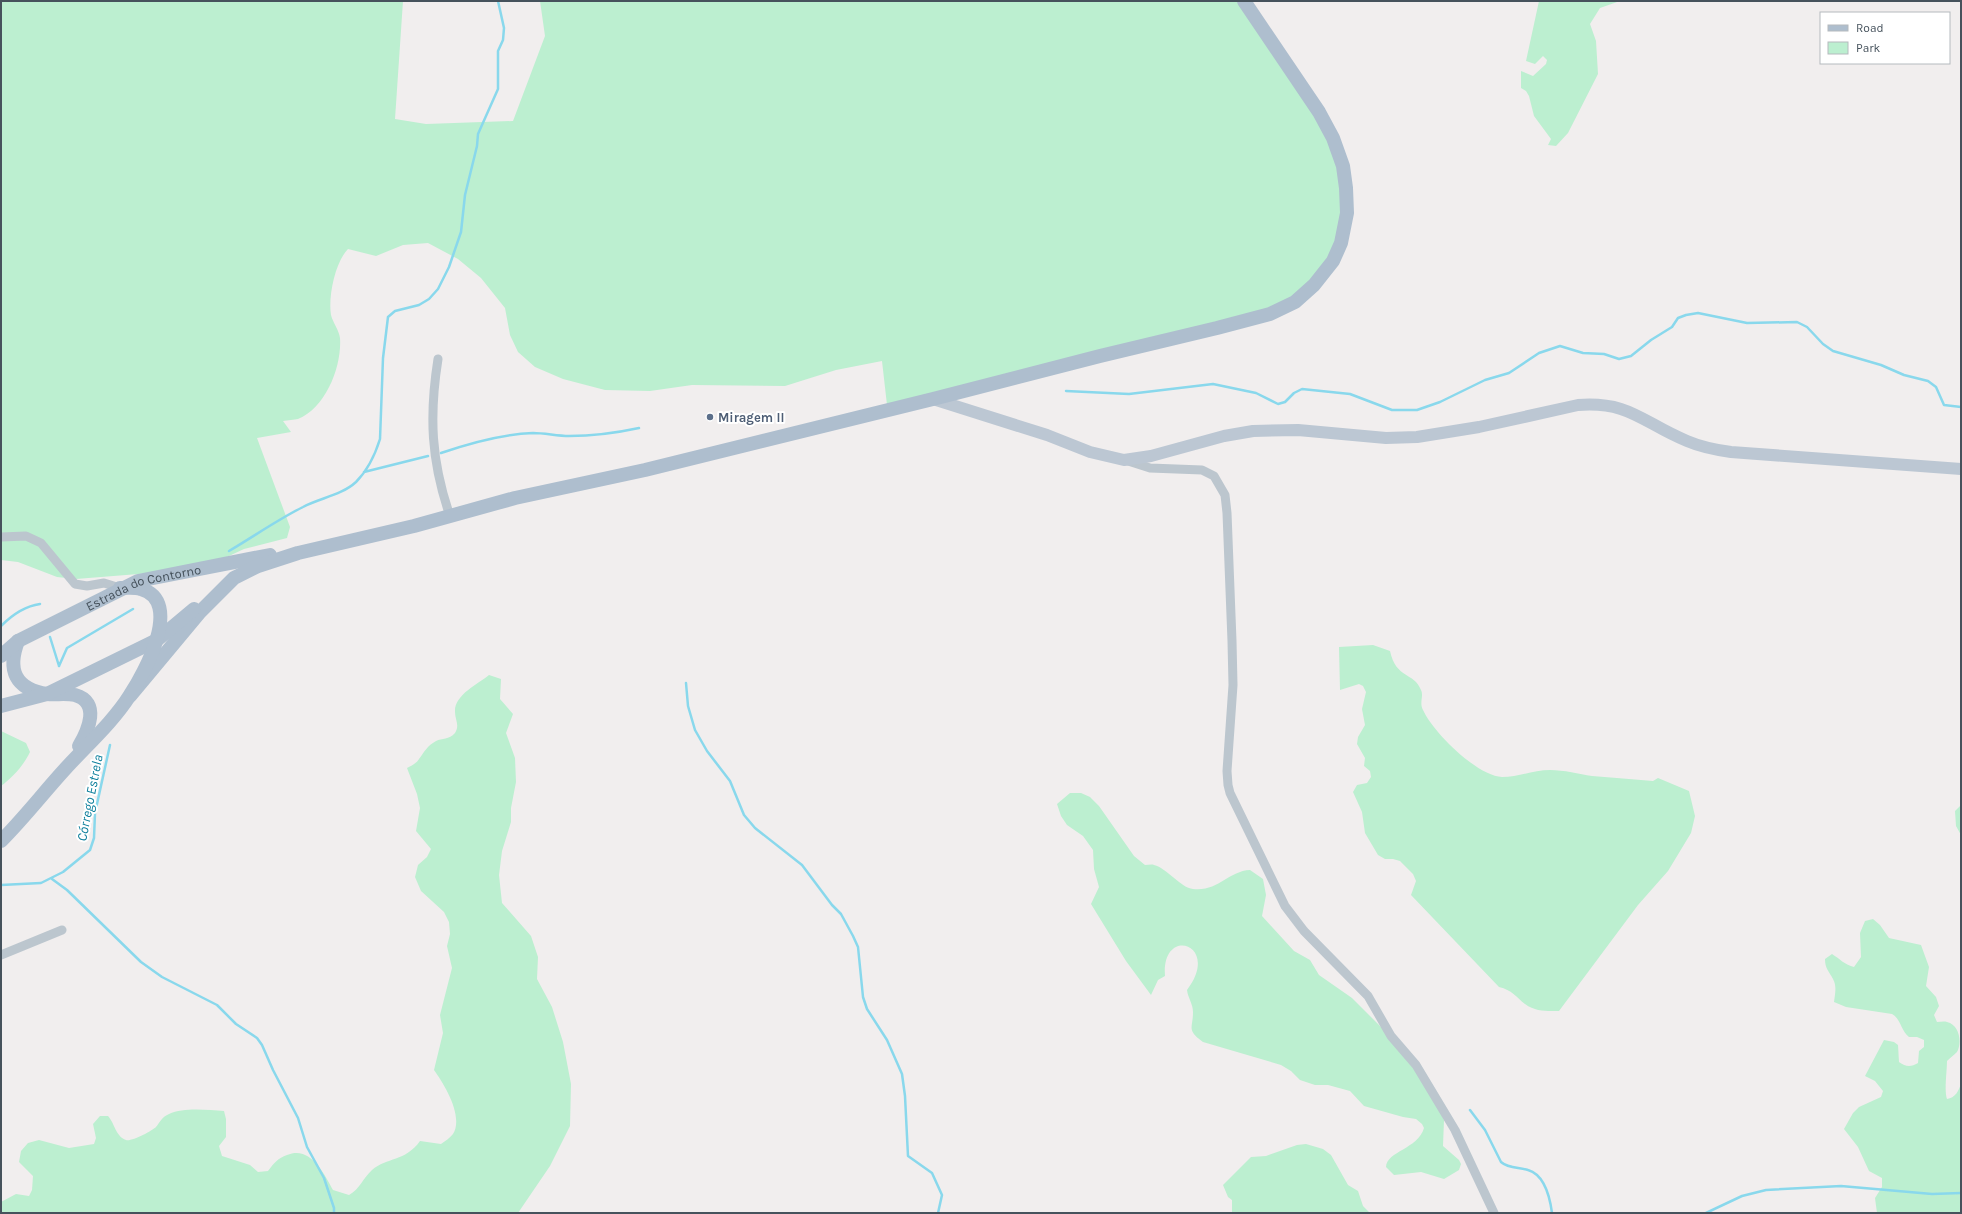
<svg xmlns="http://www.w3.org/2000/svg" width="1962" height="1214" font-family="Karla,sans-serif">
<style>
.green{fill:#bcefd0}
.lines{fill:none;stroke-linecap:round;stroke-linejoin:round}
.stream{stroke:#89d8ec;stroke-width:2.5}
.street{stroke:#bcc6ce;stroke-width:9}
.secondary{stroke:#bcc7d3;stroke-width:12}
.primary{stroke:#aebece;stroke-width:14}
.service-dot{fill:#5c6f8a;stroke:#fff;stroke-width:1.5}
.labels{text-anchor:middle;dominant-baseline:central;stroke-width:4;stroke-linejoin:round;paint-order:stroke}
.service-label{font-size:13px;font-weight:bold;fill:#4e5e75;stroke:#fff;text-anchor:start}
.street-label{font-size:13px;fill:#46525c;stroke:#fff}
.water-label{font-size:14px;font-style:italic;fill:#0c7e9b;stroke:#fff}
</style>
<rect width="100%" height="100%" fill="#f1eeee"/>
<path class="green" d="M 1,1 L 403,1 L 395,119 L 426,124 L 513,121 L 545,36 L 540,1 L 1241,1 L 1313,111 L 1336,156 L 1345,216 L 1322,274 L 1276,309 L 887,405 L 882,361 L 836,370 L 785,386 L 692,385 L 650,391 L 605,390 L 563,379 L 535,367 L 518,352 L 510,335 L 505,308 L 481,278 L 458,259 L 428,243 L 403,245 L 376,256 L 348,249 C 335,262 328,297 331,315 C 333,323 339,330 340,338 C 342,366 326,408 298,419 C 294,420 288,420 283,421 L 291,432 L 257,438 L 290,527 L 287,538 L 244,549 L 214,563 L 151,573 L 76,579 L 57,577 L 18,562 L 1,560 Z
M 1539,1 L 1620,1 L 1600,8 L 1590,24 L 1596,41 L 1598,74 L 1568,133 L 1556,146 L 1548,145 L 1551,139 L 1534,116 L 1529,96 L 1526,91 L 1521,88 L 1521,71 L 1533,76 L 1546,64 L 1547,60 L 1543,56 L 1535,64 L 1526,61 Z
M 1373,645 L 1390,651 C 1396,679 1414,672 1421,690 C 1424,696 1419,703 1423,710 C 1433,732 1477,776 1502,777 C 1518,777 1534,770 1550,770 C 1564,770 1579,774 1592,776 C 1613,778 1633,779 1653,781 L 1658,778 L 1689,791 L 1695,816 L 1691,833 L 1668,871 L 1638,905 L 1559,1011 C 1547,1011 1536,1012 1525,1004 C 1516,997 1512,990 1499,987 L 1411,895 L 1416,881 L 1413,874 L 1400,861 L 1393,859 L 1385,859 L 1378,855 L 1365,833 L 1362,812 L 1353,792 L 1357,785 L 1367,783 L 1371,777 L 1370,771 L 1364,766 L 1365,758 L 1357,744 L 1358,737 L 1365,725 L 1362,709 L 1366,692 L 1363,686 L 1359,684 L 1340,690 L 1339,647 Z
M 489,675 L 501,679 L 500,699 L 513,714 L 506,733 L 515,758 L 516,782 L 511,808 L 511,822 L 502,851 L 499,875 L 502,903 L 531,936 L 538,957 L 537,979 L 552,1007 L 563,1042 L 571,1084 L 570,1126 L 550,1166 L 518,1213 L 1,1213 L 1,1202 L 16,1194 L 29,1196 L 32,1190 L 33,1176 L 19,1162 L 21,1151 L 28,1143 L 39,1140 L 69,1148 L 94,1144 L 96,1138 L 93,1124 L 100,1116 L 108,1116 C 114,1122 116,1137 126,1140 C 131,1142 152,1131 156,1127 C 160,1122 162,1117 169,1114 C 184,1107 208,1110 224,1111 L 226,1119 L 226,1137 L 219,1146 L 222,1156 L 250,1165 L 258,1172 L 268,1171 C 274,1163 278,1158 287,1155 C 310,1145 324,1173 333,1190 L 349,1195 C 360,1189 363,1178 372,1170 C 387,1157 405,1162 420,1141 L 441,1144 C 445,1141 450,1138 453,1134 C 464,1116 444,1084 434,1070 L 443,1033 L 440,1015 L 452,968 L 447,946 L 450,934 L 449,922 L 444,912 L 421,891 L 415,877 L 418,865 L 427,857 L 431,849 L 416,831 L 420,808 L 417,794 L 407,768 C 411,766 417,763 419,759 C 425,751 427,746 436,741 C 442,738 449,740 455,733 C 460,725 455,720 455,712 C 454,695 478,684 489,675 Z
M 1,731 L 26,743 L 30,752 C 24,765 12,778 1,786 Z
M 1070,793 L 1081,793 L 1090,797 L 1099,806 L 1134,856 L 1145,865 C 1148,865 1152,864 1154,865 C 1167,868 1181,888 1193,889 C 1218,892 1228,871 1250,870 L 1263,879 L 1266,895 L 1262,916 L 1294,951 L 1310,960 L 1319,975 L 1352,998 L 1386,1032 L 1424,1077 L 1444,1120 L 1443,1146 L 1459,1160 L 1461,1164 L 1459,1170 L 1444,1179 L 1421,1172 L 1394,1175 L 1386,1167 C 1387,1151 1418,1149 1424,1128 L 1422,1124 L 1416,1119 L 1403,1117 L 1364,1106 L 1350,1091 L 1328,1085 L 1315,1085 L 1300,1080 L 1291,1071 L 1281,1065 L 1203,1042 C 1186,1029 1193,1029 1193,1012 C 1193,1004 1188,998 1187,990 C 1222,944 1161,925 1165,976 L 1158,980 L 1151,995 L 1126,961 L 1091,904 L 1099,887 L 1094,869 L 1093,850 L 1083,836 L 1067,825 L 1061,816 L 1057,804 Z
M 1961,805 L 1961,835 L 1956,826 L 1955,811 Z
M 1873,919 L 1880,925 L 1889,938 L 1921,945 L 1929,967 L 1926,986 L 1936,997 L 1939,1006 L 1934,1015 L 1937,1022 C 1940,1022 1944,1021 1947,1022 C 1960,1025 1962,1043 1957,1052 C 1954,1055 1950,1058 1947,1061 C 1947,1071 1944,1091 1947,1099 C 1955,1098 1959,1091 1961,1083 L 1961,1213 L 1877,1213 L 1875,1198 L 1882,1187 L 1882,1178 L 1869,1171 L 1858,1147 L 1844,1129 L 1853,1113 L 1859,1107 L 1881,1097 L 1883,1091 L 1875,1081 L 1865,1076 L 1884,1040 L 1894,1042 L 1898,1045 L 1899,1062 C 1906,1067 1911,1067 1918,1063 L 1919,1051 L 1924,1047 L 1924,1040 L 1917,1037 L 1909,1037 C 1901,1031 1901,1019 1892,1014 L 1846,1007 L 1834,1002 C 1835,994 1837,986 1833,979 C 1829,971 1825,969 1825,959 L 1832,954 C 1840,959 1845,965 1854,967 L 1861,957 L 1860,933 L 1865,921 Z
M 1306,1144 L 1323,1149 L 1331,1155 L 1348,1185 L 1358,1191 L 1363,1206 L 1370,1213 L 1232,1213 L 1232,1200 L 1228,1197 L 1223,1185 L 1251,1157 L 1266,1156 L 1297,1145 Z"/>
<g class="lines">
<path class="stream" d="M 1066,391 L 1129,394 L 1213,384 L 1256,393 L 1278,404 L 1285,402 L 1294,393 L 1302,389 L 1350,394 L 1392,410 L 1417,410 L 1440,402 L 1485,380 L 1509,373 L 1539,353 L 1560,346 L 1583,353 L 1604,354 L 1619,359 L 1631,356 L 1651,340 L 1672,327 L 1678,318 L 1686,315 L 1698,313 L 1747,323 L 1797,322 L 1807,327 L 1823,344 L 1833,351 L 1881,365 L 1904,375 L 1928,381 L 1936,387 L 1944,405 L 1961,407
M 441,453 C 470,443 502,434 533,433 C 545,433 557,436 569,436 C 593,436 616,433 639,428
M 364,472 L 428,456
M 229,551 C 253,537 277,520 303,507 C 320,498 342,495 356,482 C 368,470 375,455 380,439 L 383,358 L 388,317 L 395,311 L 419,305 L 429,299 L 438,289 L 449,267 L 461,232 L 465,195 L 477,146 L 478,134 L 498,89 L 498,51 L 503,40 L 504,28 L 498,1
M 1,626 C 12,615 25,606 40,604
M 50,637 L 59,666
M 59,666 L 67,648 L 133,609
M 686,683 L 688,706 L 695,730 L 707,751 L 730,781 L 744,815 L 755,828 L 802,865 L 832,905 L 841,914 L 853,936 L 858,947 L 863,997 L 867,1009 L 887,1040 L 902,1074 L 905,1096 L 908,1156 L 932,1173 L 942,1195 L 938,1213
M 52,879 L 67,890 L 141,962 L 162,977 L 217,1005 L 236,1024 L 257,1038 L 262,1045 L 273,1070 L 298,1118 L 307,1147 L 324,1178 L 334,1208 L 334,1213
M 1,885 L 41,883 L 63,872 L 90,850 L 94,838 L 95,813 L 110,745
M 1470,1110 L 1485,1130 L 1501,1162 C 1509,1169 1519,1167 1528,1170 C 1545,1175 1550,1198 1552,1213
M 1706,1213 L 1742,1196 L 1766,1190 L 1841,1186 L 1932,1194 L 1961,1193"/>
<path class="street" d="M 438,359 C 429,416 431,461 450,516
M 1125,460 L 1150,468 L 1202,470 L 1214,476 L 1225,495 L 1227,513 L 1232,641 L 1233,685 L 1227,771 L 1228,785 L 1230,793 L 1285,906 L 1304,931 L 1368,996 L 1391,1036 L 1416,1065 L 1455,1130 L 1494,1213
M 1,537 L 26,536 L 41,543 L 75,584 L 87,586 L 104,583 L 120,588
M 1,955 L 62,930"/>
<path class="secondary" d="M 933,399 L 1047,435 L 1090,452 L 1124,460 L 1151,456 L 1224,436 L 1253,431 L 1298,430 L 1386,438 L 1417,437 L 1479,427 L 1578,405 C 1630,401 1643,423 1687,441 C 1701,447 1716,450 1731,452 L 1961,469"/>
<g class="primary">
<path d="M 18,641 C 7,670 15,689 47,694 C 56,695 65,693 75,695 C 101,702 88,731 79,746"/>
<path id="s1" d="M 1,656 L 18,641 L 138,581 L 270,555"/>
<path d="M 130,696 L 200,612 L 234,578 L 258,566 L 298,553 L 414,526 L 515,498 L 645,470 L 933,399 L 1100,356 L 1217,328 L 1270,314 L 1295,302 L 1314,285 L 1333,261 L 1341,243 L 1347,213 L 1346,188 L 1343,166 L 1333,138 L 1319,112 L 1244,1"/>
<path d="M 1,706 L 47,694 L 157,640 L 194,609"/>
<path d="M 1,841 C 24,818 44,792 66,768 C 87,745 113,722 130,695 C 144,674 184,601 141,589 C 135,587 127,588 120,588"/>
</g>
</g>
<circle class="service-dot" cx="710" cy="417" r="4"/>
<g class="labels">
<g class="service-label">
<text x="718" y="417">Miragem II</text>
</g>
<g class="street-label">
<text stroke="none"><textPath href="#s1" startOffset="160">Estrada do Contorno</textPath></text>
</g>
<g class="water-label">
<text transform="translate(90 798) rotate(-79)">Córrego Estrela</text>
</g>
</g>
<rect width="1962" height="1214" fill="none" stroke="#46525c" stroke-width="4"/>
<rect x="1820" y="12" width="130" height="52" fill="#ffffff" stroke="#b5babe"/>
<rect x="1828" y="25" width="20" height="6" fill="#aebece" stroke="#b5babe"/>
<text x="1856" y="32" font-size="12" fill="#46525c">Road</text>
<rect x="1828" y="42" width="20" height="12" fill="#bcefd0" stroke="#b5babe"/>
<text x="1856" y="52" font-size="12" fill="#46525c">Park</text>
</svg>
